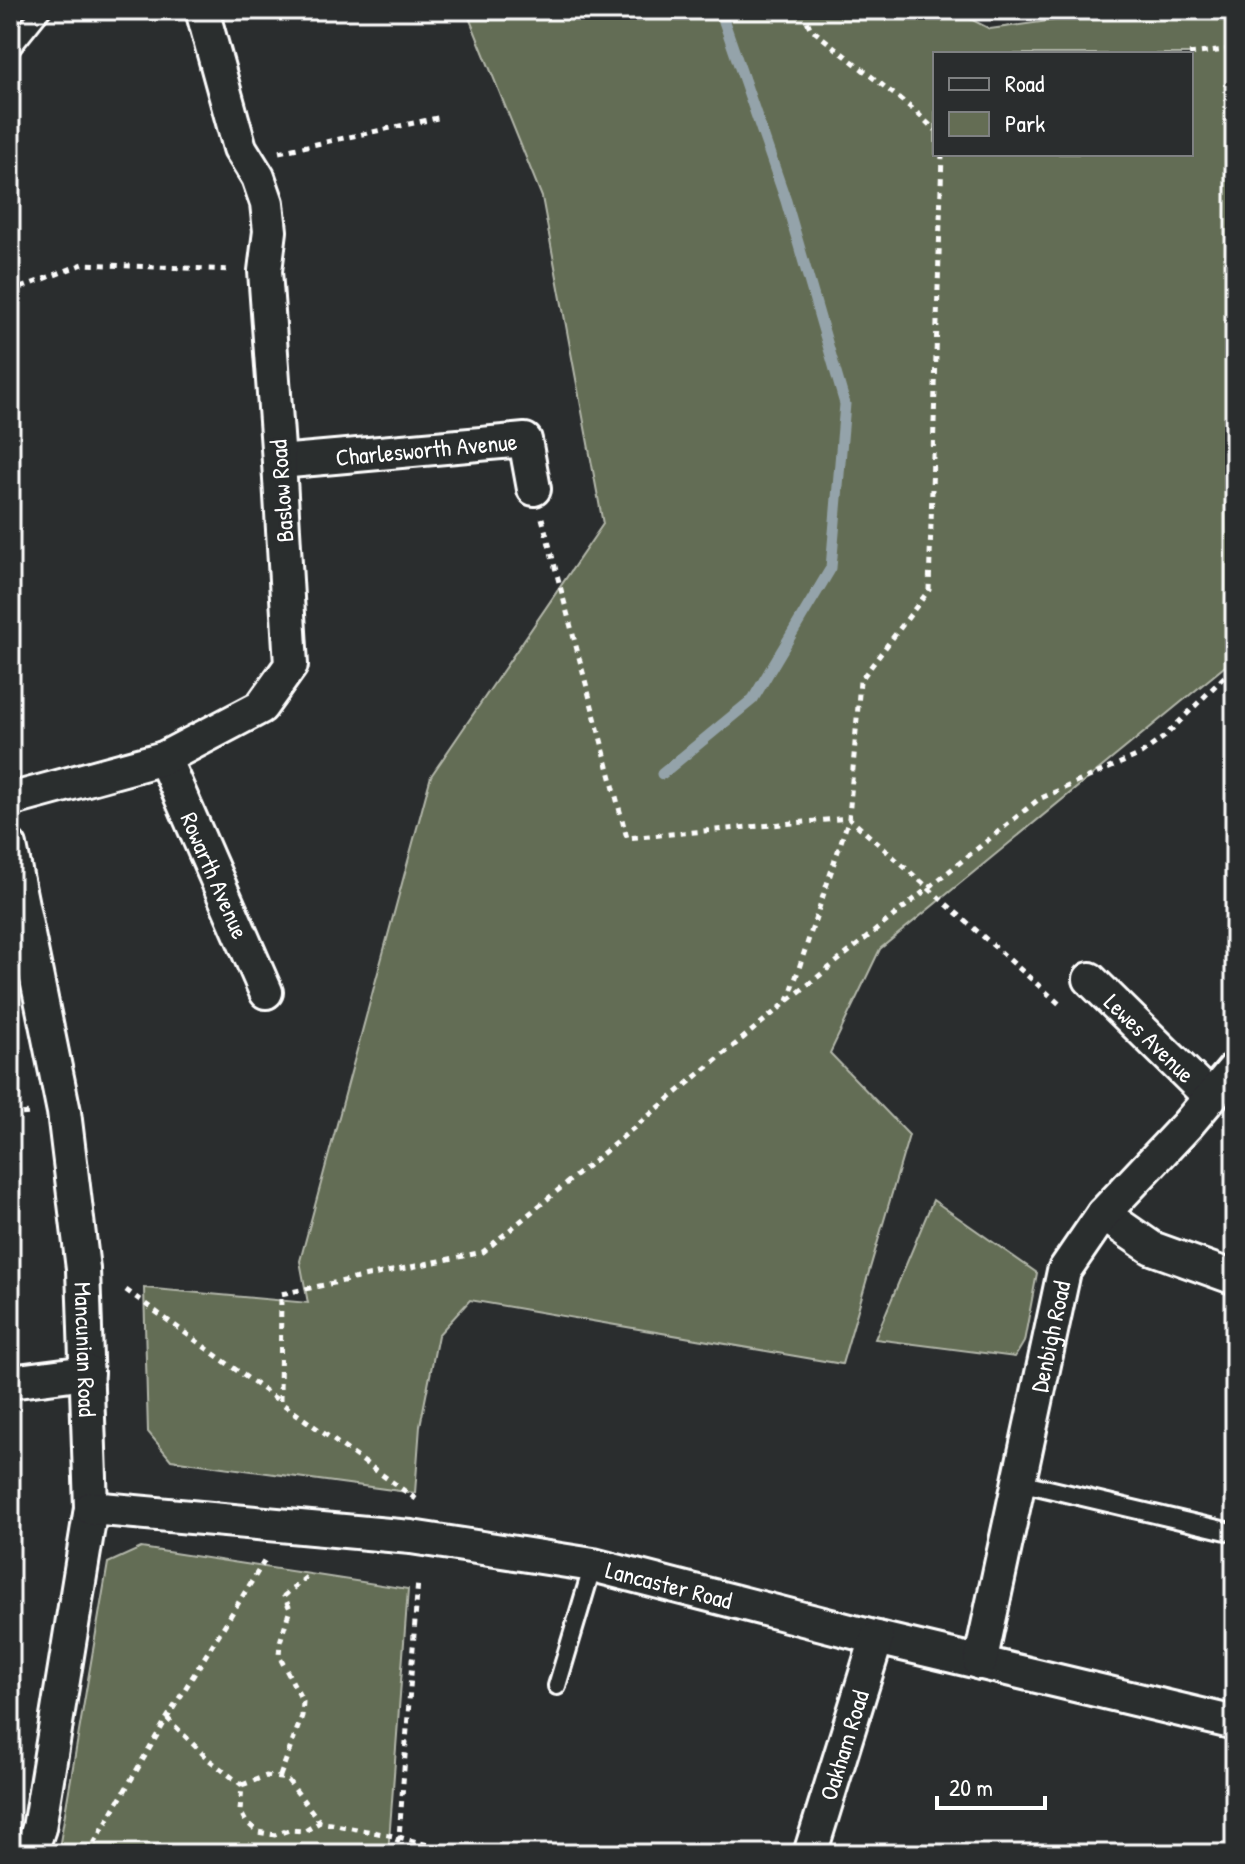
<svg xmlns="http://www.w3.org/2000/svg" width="1245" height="1864" font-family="'Patrick Hand',sans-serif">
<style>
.green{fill:#646d54;stroke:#b2b6aa;stroke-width:2;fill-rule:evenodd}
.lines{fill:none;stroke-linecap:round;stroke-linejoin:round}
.stream{stroke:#94a3aa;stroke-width:11}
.service-casing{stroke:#fff;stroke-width:22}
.minor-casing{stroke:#fff;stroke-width:38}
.path{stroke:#fff;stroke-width:5;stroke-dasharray:6 6;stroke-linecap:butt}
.service{stroke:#2a2d2e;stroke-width:16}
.minor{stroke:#2a2d2e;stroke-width:32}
.labels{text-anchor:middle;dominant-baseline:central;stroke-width:6;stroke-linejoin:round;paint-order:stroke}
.street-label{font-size:24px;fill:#fff;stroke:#2a2d2e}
</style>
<rect width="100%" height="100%" fill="#2a2d2e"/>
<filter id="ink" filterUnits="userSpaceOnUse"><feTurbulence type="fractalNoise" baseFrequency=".0125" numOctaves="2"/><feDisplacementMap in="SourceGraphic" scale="16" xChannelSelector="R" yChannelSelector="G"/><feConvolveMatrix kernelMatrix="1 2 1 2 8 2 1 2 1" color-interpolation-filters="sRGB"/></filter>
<g filter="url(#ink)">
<path class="green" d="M 466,10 L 953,10 L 990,29 L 1127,10 L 1235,10 L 1235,658 L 880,949 L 830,1053 L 909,1135 L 842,1364 L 470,1300 L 438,1335 L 420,1426 L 415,1493 L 171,1460 L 148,1432 L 144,1288 L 308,1303 L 300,1261 L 431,776 L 603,524 L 542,197 ZM 935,54 L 1191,54 L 1191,154 L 935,154 Z
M 933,1200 L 1037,1273 L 1024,1342 L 1015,1357 L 875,1339 Z
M 141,1548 L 408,1589 L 388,1854 L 58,1854 L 108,1563 Z"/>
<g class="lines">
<path class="stream" d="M 662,774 L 753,699 L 831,568 L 845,404 L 786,201 L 720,10"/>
<defs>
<path id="service" d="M 10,50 L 42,10
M 1019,1482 L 1235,1533
M 557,1686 L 593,1565"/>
<g id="minor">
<path id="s1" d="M 279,462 L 525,440 L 534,489"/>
<path id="s2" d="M 164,758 L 266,992"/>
<path d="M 10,800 L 164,758 L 261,707 L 291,665 L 279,462 L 265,271 L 270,231 L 267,203 L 258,177 L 240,148 L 202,10"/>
<path id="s3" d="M 10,846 L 64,1112 L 83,1269 L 91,1508 L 39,1828 L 30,1854"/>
<path id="s4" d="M 1090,979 L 1210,1097"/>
<path d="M 1103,1214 L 1152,1248 L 1235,1278"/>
<path d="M 10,1382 L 87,1372"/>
<path id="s5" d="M 91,1508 L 411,1537 L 593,1565 L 877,1638 L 1235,1723"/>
<path id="s6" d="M 980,1663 L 1064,1271 L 1103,1214 L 1187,1125 L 1235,1068"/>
<path id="s7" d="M 810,1854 L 877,1638"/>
</g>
</defs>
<use href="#service" class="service-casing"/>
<use href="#minor" class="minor-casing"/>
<path class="path" d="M 803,10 L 810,28 L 914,110 L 935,130
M 1189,54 L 1235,49
M 279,152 L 442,117
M 10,292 L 83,264 L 232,270
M 542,518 L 627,838 L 849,818 L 1063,1007
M 789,1000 L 1039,799 L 1141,754 L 1164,737 L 1224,677 L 1235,670
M 10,1115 L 31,1113
M 126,1290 L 279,1401
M 416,1499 L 280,1402 L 281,1294 L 483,1252 L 788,1001 L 849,818 L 860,681 L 929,590 L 942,154
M 167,1718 L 208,1759 L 242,1785 L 240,1811 L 246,1822 L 258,1832 L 275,1835 L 289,1830 L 305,1831 L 320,1822 L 399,1837 L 461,1854
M 280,1776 L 302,1716 L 303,1702 L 279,1656 L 280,1642 L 290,1609 L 284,1596 L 310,1574
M 242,1785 L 266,1776 L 287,1779 L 320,1822
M 88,1854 L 167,1718 L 265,1560
M 393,1854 L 399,1837 L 418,1580"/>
<use href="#service" class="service"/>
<use href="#minor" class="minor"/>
</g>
</g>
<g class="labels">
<g class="street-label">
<text stroke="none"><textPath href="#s1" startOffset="148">Charlesworth Avenue</textPath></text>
<text transform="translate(281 491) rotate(-94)">Baslow Road</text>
<text stroke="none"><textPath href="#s2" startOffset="128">Rowarth Avenue</textPath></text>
<text stroke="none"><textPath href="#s4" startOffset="84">Lewes Avenue</textPath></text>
<text stroke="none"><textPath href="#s6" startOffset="334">Denbigh Road</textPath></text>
<text stroke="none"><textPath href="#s3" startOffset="510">Mancunian Road</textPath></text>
<text stroke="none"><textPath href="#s5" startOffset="584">Lancaster Road</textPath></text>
<text stroke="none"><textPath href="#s7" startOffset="114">Oakham Road</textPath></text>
</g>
</g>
<rect width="1245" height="1864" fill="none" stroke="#2a2d2e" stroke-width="40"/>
<rect x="20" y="20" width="1205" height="1824" fill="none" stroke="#fff" stroke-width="3" filter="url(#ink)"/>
<rect x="933" y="52" width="260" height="104" fill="#2a2d2e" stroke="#7f8182" stroke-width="2"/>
<rect x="949" y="78" width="40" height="12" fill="#2a2d2e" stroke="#7f8182" stroke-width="2"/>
<text x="1005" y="92" font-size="24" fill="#ffffff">Road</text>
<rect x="949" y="112" width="40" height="24" fill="#646d54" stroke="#7f8182" stroke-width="2"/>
<text x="1005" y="132" font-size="24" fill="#ffffff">Park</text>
<path d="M937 1796v12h108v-12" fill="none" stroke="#ffffff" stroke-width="4"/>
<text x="949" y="1796" font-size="24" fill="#ffffff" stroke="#2a2d2e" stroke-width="6" paint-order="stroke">20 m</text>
</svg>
